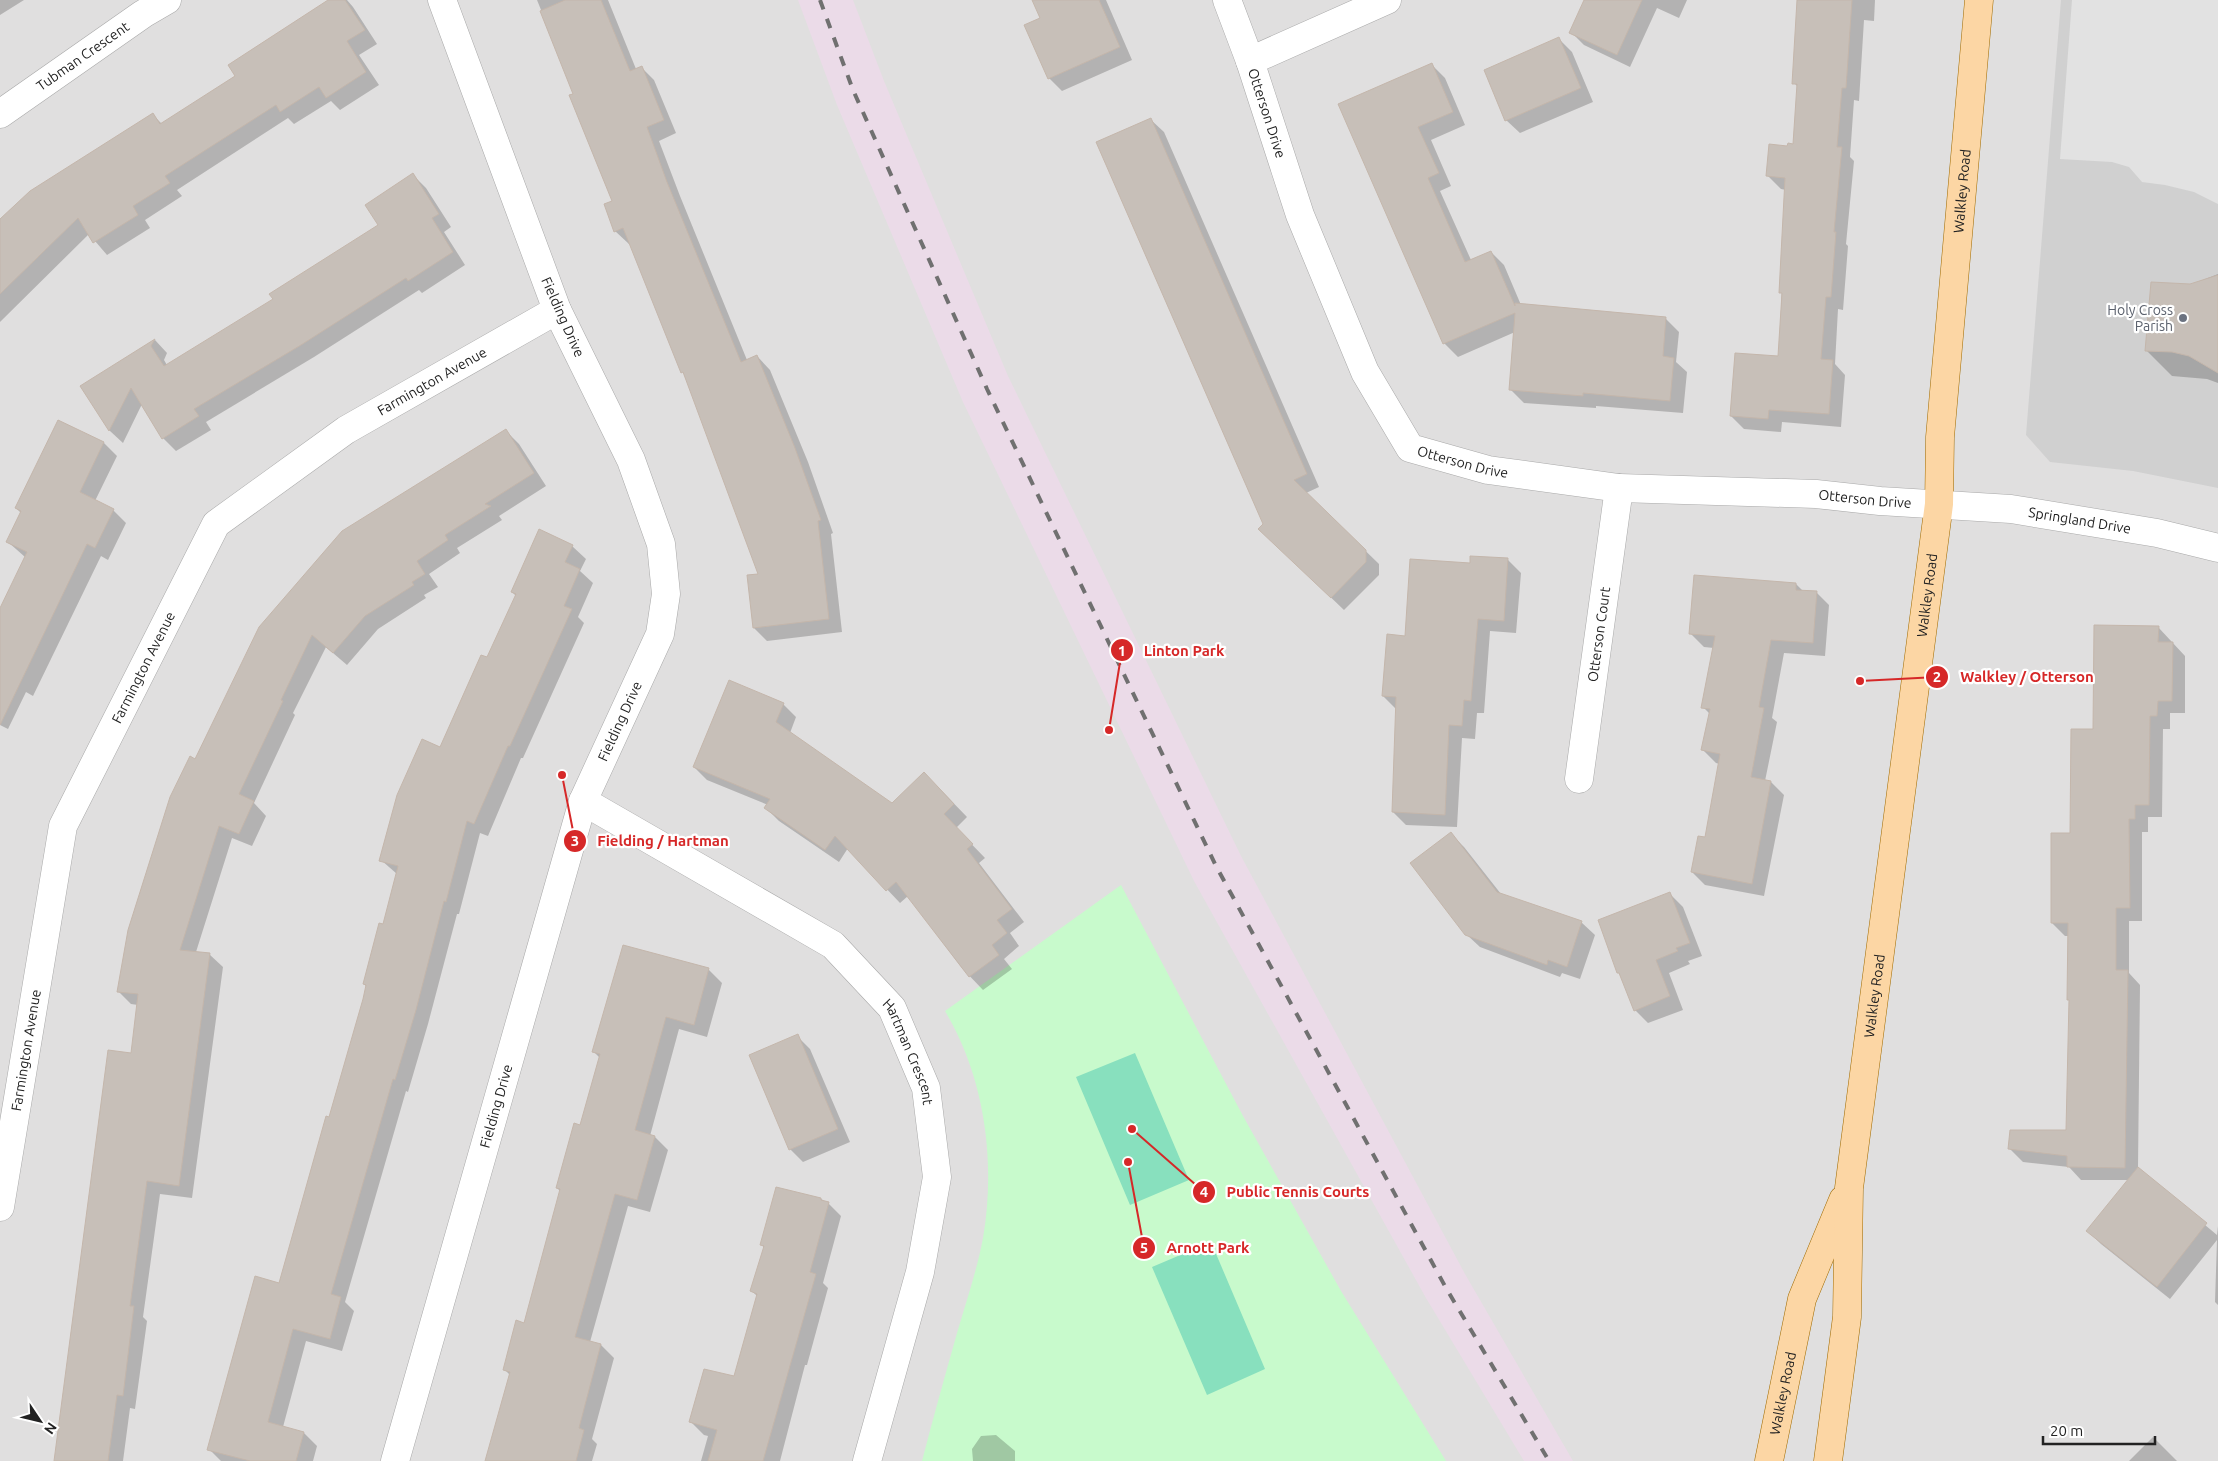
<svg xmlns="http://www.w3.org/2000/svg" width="2218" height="1461" font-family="Ubuntu,sans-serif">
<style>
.residential{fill:#e0dfdf}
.industrial{fill:#ebdbe8}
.religious{fill:#d0d0d0}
.park{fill:#c8facc}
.pitch{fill:#88e0be}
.parking{fill:#e2e2e2}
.shadow{fill:#0003}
.building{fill:#c7bfb8;stroke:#c4b6ab}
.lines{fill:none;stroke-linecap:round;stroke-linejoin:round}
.minor-casing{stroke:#a9a9a9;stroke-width:29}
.major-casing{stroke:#a06b00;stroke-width:29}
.minor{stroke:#fff;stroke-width:28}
.major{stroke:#fcd6a4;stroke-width:28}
.rail{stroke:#707070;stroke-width:4;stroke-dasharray:10 10;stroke-linecap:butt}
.worship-dot{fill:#6b7280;stroke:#fff;stroke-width:2}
.labels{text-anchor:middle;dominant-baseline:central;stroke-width:4.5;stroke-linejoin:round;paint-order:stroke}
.street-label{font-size:14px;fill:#222;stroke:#fff}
.worship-label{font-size:14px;fill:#5b616d;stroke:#fff;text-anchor:end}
.leader{fill:none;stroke:#d62828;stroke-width:2}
.callout-dot{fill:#d62828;stroke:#fff;stroke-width:2}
.mark-label{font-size:15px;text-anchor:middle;font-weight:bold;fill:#fff}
.callout-label{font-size:15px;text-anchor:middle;font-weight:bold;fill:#d62828;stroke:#fff;stroke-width:4.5;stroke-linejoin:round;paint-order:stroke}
</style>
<rect width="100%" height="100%" fill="#f2efe9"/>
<path class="residential" d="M 0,0 L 2218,0 L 2218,1461 L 0,1461 Z"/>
<path class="industrial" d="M 798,0 L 853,0 L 884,81 L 1008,376 L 1241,856 L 1465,1274 L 1573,1461 L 1524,1461 L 1426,1298 L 1194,881 L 963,402 L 837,105 Z"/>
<path class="religious" d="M 2061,0 L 2218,0 L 2218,488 L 2133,471 L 2050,462 L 2026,435 Z"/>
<path class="park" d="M 1121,885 L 1243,1116 L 1341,1291 L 1446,1461 L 922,1461 C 933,1418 945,1376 957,1333 C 966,1302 977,1270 983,1238 C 996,1162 985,1078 945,1011 Z"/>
<path class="pitch" d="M 1135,1053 L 1189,1180 L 1130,1205 L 1076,1077 Z
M 1211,1242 L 1265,1369 L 1207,1395 L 1152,1267 Z"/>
<path class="parking" d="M 2072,0 L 2218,0 L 2218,204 L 2194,192 L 2165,185 L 2142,182 L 2129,167 L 2112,162 L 2060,159 Z"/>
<path class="shadow" d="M 0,0 L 24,0 L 0,15 Z
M 331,0 L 347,0 L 353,7 L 377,44 L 359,55 L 379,85 L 340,110 L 331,101 L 294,124 L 288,118 L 177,190 L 182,196 L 145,220 L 150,228 L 107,255 L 89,234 L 0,322 L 0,221 L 152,114 L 162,124 L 236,76 Z
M 537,0 L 608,0 L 636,69 L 641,67 L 654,80 L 676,133 L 659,141 L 680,196 L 747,360 L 757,356 L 770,370 L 808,462 L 833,533 L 831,534 L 842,632 L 767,641 L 754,628 L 760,575 L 716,452 L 630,243 L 629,244 L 615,231 L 613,202 L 575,94 Z
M 1034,0 L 1106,0 L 1132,60 L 1062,91 L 1049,78 L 1041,18 Z
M 1586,0 L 1687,0 L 1679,18 L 1657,8 L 1630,67 L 1584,45 L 1571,32 Z
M 1799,0 L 1875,0 L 1874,21 L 1864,20 L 1859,101 L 1854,100 L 1850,157 L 1854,161 L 1846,244 L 1848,246 L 1843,310 L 1838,309 L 1835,364 L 1845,375 L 1841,427 L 1782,422 L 1781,432 L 1744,429 L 1731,416 L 1779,357 L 1786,190 L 1781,189 L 1768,176 L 1788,147 L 1794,145 L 1798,87 L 1794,83 Z
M 1559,39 L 1572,52 L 1593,102 L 1520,133 L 1506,120 Z
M 1432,65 L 1445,78 L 1465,125 L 1431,140 L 1451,186 L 1440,191 L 1471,260 L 1491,252 L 1504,265 L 1521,305 L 1666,319 L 1679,332 L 1676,362 L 1687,372 L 1683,413 L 1596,406 L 1596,408 L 1524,403 L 1511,390 L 1515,332 L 1458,357 L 1444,343 L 1340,105 Z
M 1150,119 L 1164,132 L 1319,487 L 1306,493 L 1379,564 L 1379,575 L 1344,610 L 1273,542 L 1265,524 Z
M 413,175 L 426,188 L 451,227 L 444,232 L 465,265 L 422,293 L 419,290 L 314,357 L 206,422 L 211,430 L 176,451 L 163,438 L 142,404 L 123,443 L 110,431 L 82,386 L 155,340 L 167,353 L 164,360 L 167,365 L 274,300 L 380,226 Z
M 2218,274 L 2218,383 L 2207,379 L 2172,376 L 2146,350 L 2190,285 Z
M 59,421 L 104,443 L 117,456 L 95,501 L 113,510 L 126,523 L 108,560 L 101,556 L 33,696 L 26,692 L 8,729 L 0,725 L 0,611 L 25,557 L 8,542 L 21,513 L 16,508 Z
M 506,431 L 519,444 L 546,486 L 499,516 L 502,520 L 457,548 L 460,553 L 429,574 L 438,587 L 424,595 L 426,598 L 378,629 L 347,665 L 326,647 L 293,713 L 295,715 L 254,803 L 266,816 L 252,846 L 232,838 L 196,952 L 209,954 L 223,967 L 192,1198 L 160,1194 L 143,1317 L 147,1321 L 135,1409 L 130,1408 L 123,1461 L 55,1461 L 132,1055 L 138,1005 L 131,1004 L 118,991 L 195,760 L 260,627 Z
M 572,546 L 586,559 L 580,571 L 593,583 L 578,617 L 584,623 L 523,758 L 521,758 L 488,836 L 480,833 L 459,914 L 457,914 L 428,1024 L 408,1092 L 406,1091 L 345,1302 L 354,1311 L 342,1351 L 306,1341 L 283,1427 L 304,1433 L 317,1446 L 313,1461 L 221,1461 L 209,1449 L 280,1284 L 330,1119 L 367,987 L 364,984 L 384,925 L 397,874 L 381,860 L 487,659 L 516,596 L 512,592 Z
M 1508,560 L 1521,573 L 1516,633 L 1490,631 L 1484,713 L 1477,713 L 1475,739 L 1462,738 L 1457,827 L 1406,825 L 1393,812 L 1396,709 L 1383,696 L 1406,637 L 1471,565 Z
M 1796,584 L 1803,591 L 1816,592 L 1829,605 L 1825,656 L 1784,653 L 1772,718 L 1777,722 L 1765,781 L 1771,782 L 1784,795 L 1764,896 L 1705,885 L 1692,872 L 1706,838 L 1720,764 L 1716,763 L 1703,750 L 1710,714 L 1703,707 L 1714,648 L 1704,647 L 1691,634 Z
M 2158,627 L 2185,656 L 2185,713 L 2170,713 L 2170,729 L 2163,729 L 2162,817 L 2148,817 L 2148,832 L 2142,832 L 2142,921 L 2129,921 L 2129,973 L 2140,985 L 2138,1169 L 2217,1235 L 2218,1226 L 2218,1305 L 2215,1302 L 2217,1240 L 2170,1299 L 2101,1244 L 2088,1231 L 2129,1180 L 2081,1180 L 2069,1167 L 2023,1162 L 2010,1149 L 2067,1131 L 2070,1001 L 2069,936 L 2065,936 L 2052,923 L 2094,730 Z
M 783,704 L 796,717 L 790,733 L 892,805 L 937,786 L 967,817 L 956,828 L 985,858 L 979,863 L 1024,922 L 1010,933 L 1019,946 L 1004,959 L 1012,969 L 983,990 L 962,968 L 908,896 L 900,903 L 848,848 L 839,862 L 779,821 L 766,808 L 768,805 L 707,780 L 694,767 Z
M 1451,834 L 1464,847 L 1501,894 L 1581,922 L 1595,935 L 1580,979 L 1562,973 L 1560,977 L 1480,947 L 1466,934 Z
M 1670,894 L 1683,907 L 1702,956 L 1688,961 L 1690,964 L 1669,973 L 1683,1010 L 1648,1023 L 1635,1010 L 1622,977 L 1618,972 Z
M 624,946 L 709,970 L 722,983 L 707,1037 L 679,1029 L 650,1136 L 655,1137 L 668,1150 L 650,1212 L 628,1206 L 590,1342 L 601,1345 L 614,1358 L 592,1439 L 597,1444 L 592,1461 L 486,1461 L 510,1375 L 504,1369 L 525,1324 L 561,1192 L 557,1188 L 581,1126 L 600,1058 L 593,1051 Z
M 797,1036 L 810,1049 L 850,1142 L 803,1162 L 790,1149 Z
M 821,1199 L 828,1203 L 841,1216 L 823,1283 L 828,1288 L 807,1365 L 805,1365 L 780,1461 L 701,1461 L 708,1436 L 704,1435 L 691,1422 L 735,1378 L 758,1297 L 752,1291 L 764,1248 L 762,1245 Z
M 996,1435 L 1015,1451 L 1015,1461 L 973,1461 L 972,1449 L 981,1436 Z
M 2153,1437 L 2177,1461 L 2129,1461 Z"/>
<path class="building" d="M 328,0 L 345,0 L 365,30 L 347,41 L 366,72 L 326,98 L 319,87 L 280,112 L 276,105 L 165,176 L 170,183 L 133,206 L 138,215 L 93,243 L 78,218 L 0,294 L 0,219 L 30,191 L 153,113 L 160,124 L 235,76 L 228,65 Z
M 565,0 L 601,0 L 630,71 L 642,66 L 664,120 L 647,127 L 667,182 L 741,362 L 757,355 L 795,448 L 821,520 L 818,521 L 829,619 L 753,628 L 747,575 L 758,574 L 683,372 L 681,373 L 623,228 L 614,232 L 604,204 L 612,201 L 569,95 L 573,94 L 540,11 Z
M 1032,0 L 1099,0 L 1120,47 L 1048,79 L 1024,25 L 1040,18 Z
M 1584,0 L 1642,0 L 1617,55 L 1569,33 Z
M 1797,0 L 1852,0 L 1846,88 L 1842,88 L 1837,147 L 1842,147 L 1834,232 L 1836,232 L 1831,297 L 1826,297 L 1821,359 L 1833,360 L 1829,414 L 1769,410 L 1768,419 L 1730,416 L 1735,353 L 1778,356 L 1782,293 L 1779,293 L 1785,178 L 1766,176 L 1769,144 L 1787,146 L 1788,143 L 1793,144 L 1797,84 L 1792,84 Z
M 1559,37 L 1581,88 L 1505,121 L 1484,70 Z
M 1432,63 L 1453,112 L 1418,127 L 1439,173 L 1428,178 L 1465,262 L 1491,251 L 1515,306 L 1515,303 L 1666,317 L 1663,356 L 1674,358 L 1670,401 L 1583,393 L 1583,396 L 1509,390 L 1515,313 L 1443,344 L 1338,104 Z
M 1151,118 L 1307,474 L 1294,480 L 1366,550 L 1366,562 L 1331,598 L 1258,529 L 1263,524 L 1096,142 Z
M 413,173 L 439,214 L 432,218 L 453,252 L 408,281 L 406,278 L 301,345 L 194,409 L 199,416 L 162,439 L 131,388 L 109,431 L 80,386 L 155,339 L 151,346 L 164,366 L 273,299 L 269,294 L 378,225 L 365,205 Z
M 2218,275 L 2218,373 L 2189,356 L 2172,352 L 2145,351 L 2151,282 L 2190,284 Z
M 58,420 L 104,442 L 80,492 L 114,509 L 95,548 L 87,544 L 0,725 L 0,608 L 27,552 L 6,542 L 21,511 L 15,508 Z
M 506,429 L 534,473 L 485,504 L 491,506 L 445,535 L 448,540 L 417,561 L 425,574 L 412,582 L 414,585 L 365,616 L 333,653 L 312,635 L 281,700 L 283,701 L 239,794 L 254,801 L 239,834 L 219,826 L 180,950 L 210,953 L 179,1186 L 147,1181 L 130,1306 L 134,1306 L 123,1396 L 117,1395 L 108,1461 L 54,1461 L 108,1050 L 131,1053 L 138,994 L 117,992 L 128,930 L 170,797 L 190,756 L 195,759 L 259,627 L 342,531 Z
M 539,529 L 573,545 L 565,562 L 580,569 L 564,606 L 572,609 L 510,746 L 508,746 L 474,824 L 467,821 L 446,902 L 444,901 L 416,1010 L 395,1080 L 393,1079 L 331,1294 L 341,1297 L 330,1339 L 293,1329 L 268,1422 L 304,1432 L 296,1461 L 250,1461 L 207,1450 L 255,1276 L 279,1283 L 326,1116 L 329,1117 L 363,999 L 366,985 L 363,984 L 379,923 L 383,924 L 398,866 L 379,861 L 397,795 L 422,739 L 440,747 L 481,655 L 487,657 L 516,594 L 511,592 Z
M 1470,556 L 1508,558 L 1504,621 L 1478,619 L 1471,701 L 1464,700 L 1462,726 L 1449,725 L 1445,815 L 1392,812 L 1396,697 L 1382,696 L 1387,634 L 1405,636 L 1410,559 L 1470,563 Z
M 1694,575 L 1796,583 L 1796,590 L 1817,591 L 1813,643 L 1771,640 L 1759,707 L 1764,708 L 1751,777 L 1771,781 L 1752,884 L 1691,872 L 1698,836 L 1705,837 L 1720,754 L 1701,750 L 1710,709 L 1701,708 L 1715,636 L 1689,634 Z
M 2094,625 L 2159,626 L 2158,642 L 2173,642 L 2172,701 L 2158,701 L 2157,716 L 2150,716 L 2149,805 L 2135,805 L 2135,819 L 2129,819 L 2130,908 L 2116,908 L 2116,970 L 2128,970 L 2125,1168 L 2067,1167 L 2067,1156 L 2008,1149 L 2010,1130 L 2066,1130 L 2069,1000 L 2067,1000 L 2068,923 L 2051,923 L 2051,833 L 2070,833 L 2071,729 L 2093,729 Z
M 729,680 L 784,703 L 776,722 L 892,803 L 924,772 L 954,804 L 944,814 L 973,844 L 967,849 L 1012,909 L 997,920 L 1007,933 L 992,945 L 999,955 L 969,977 L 896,882 L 886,891 L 835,836 L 825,850 L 764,808 L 770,799 L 693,767 Z
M 1451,832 L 1497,892 L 1582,921 L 1567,967 L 1548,960 L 1547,965 L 1465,935 L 1410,863 Z
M 1670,892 L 1690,943 L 1676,948 L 1678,951 L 1656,960 L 1670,996 L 1634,1011 L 1619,973 L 1617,973 L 1598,920 Z
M 623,945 L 709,968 L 694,1025 L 666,1017 L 635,1130 L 655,1136 L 637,1200 L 615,1194 L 575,1337 L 601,1344 L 579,1428 L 584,1430 L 576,1461 L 485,1461 L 510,1372 L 503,1370 L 516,1320 L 524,1323 L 560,1189 L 556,1188 L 574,1123 L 580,1125 L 600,1054 L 592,1052 Z
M 798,1034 L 838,1129 L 789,1150 L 749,1055 Z
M 2138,1167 L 2207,1223 L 2157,1287 L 2086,1231 Z
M 776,1187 L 821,1198 L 821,1200 L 829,1202 L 810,1272 L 816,1274 L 763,1461 L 708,1461 L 717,1430 L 689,1422 L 704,1369 L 734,1376 L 757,1294 L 750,1291 L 764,1246 L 760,1245 Z"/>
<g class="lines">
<defs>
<g id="minor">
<path id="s1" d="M 1227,0 L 1250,61 L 1300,215 L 1365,372 L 1410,448 L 1488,470 L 1619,488 L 1816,494 L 1880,501 L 2011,509 L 2157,533 L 2218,548"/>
<path d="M 1250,61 L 1387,0"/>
<path id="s2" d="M 0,114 L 143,14 L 167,0"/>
<path id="s3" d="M 1579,779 L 1619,488"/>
<path id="s4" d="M 583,801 L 833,945 L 892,1008 L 926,1088 L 937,1177 L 920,1272 L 867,1461"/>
<path id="s5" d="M 0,1207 L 63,826 L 216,524 L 346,430 L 557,310"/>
<path id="s6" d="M 395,1461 L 583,801 L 660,634 L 666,594 L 661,544 L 631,460 L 557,310 L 442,0"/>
</g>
<g id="major">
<path id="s7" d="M 1769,1461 L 1802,1299 L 1843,1200"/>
<path id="s8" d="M 1828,1461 L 1847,1317 L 1849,1188 L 1939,504 L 1940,437 L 1979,0"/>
</g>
</defs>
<use href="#minor" class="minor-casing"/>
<use href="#major" class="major-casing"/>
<use href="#minor" class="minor"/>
<use href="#major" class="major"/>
<path class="rail" d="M 820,0 L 853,90 L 987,389 L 1216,866 L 1446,1288 L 1549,1461"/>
</g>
<circle class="worship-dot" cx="2183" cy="318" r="5"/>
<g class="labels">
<g class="street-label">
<text stroke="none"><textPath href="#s2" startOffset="101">Tubman Crescent</textPath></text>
<text stroke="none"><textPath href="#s1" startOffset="120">Otterson Drive</textPath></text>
<text stroke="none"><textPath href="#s8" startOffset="1278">Walkley Road</textPath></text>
<text transform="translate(563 317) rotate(66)">Fielding Drive</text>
<text stroke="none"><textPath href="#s5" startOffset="984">Farmington Avenue</textPath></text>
<text stroke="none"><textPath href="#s1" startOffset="540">Otterson Drive</textPath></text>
<text stroke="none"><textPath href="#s1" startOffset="945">Otterson Drive</textPath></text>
<text stroke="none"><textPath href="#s1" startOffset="1161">Springland Drive</textPath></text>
<text stroke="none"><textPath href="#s8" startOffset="872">Walkley Road</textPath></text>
<text stroke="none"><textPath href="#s3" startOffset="146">Otterson Court</textPath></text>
<text stroke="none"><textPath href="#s5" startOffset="564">Farmington Avenue</textPath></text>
<text stroke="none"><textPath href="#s6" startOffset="774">Fielding Drive</textPath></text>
<text stroke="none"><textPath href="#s8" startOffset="468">Walkley Road</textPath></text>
<text stroke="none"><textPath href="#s5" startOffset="159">Farmington Avenue</textPath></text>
<text stroke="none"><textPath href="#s4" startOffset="422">Hartman Crescent</textPath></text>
<text stroke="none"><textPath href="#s6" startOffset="369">Fielding Drive</textPath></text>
<text stroke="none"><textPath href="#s7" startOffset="69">Walkley Road</textPath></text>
</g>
<g class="worship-label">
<text x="2173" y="310">Holy Cross<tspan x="2173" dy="16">Parish</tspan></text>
</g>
</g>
<path class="leader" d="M1109 730L1122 650M1860 681L1937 677M562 775L575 841M1132 1129L1204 1192M1128 1162L1144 1248"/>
<g class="callout-dot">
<circle cx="1109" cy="730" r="5"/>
<circle cx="1860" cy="681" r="5"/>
<circle cx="562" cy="775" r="5"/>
<circle cx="1132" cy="1129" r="5"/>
<circle cx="1128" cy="1162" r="5"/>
<circle cx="1122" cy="650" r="12"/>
<circle cx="1937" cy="677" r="12"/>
<circle cx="575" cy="841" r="12"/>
<circle cx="1204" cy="1192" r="12"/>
<circle cx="1144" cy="1248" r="12"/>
</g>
<g class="mark-label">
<text x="1122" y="656">1</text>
<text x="1937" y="682">2</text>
<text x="575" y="846">3</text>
<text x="1204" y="1197">4</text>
<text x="1144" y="1253">5</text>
</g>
<g class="callout-label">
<text x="1184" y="656">Linton Park</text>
<text x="2027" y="682">Walkley / Otterson</text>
<text x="663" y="846">Fielding / Hartman</text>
<text x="1298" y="1197">Public Tennis Courts</text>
<text x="1208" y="1253">Arnott Park</text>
</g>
<g transform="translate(40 1421) rotate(125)" stroke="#ffffff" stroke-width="4" paint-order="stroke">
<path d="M0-4L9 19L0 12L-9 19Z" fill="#222222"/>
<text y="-8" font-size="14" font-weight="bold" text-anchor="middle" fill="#222222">N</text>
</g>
<path d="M2043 1436v8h112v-8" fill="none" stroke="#222222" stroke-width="2.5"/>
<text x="2050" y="1436" font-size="15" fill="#222222" stroke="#ffffff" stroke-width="4" paint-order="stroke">20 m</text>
</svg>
